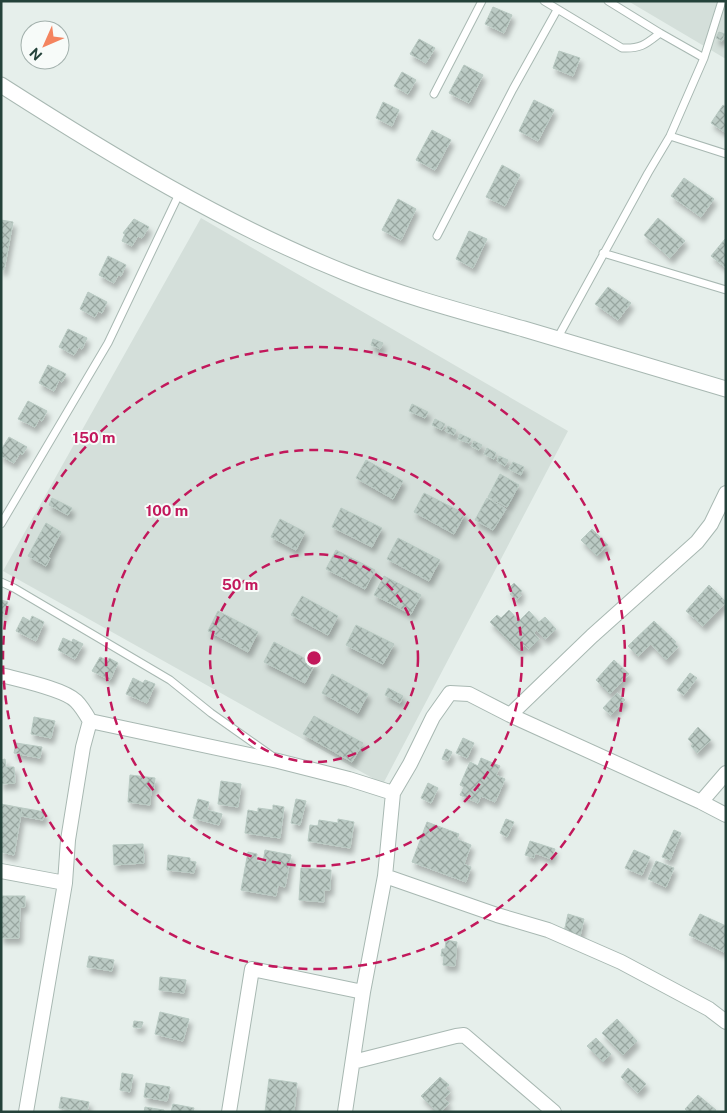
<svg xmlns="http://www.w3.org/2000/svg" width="727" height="1113" font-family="'Public Sans',sans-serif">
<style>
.built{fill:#d4dfda}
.building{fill:url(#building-cross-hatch);stroke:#b8c9c2;filter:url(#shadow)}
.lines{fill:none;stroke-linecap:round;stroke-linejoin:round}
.service-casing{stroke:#a8b8b2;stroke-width:9}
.minor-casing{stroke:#a8b8b2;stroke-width:16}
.tertiary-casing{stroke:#a8b8b2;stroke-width:17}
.service{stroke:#fff;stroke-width:7}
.minor{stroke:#fff;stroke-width:14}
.tertiary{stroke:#fff;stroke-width:15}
.ring{fill:none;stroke:#c2185b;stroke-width:2.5;stroke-dasharray:9 6}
.centre{fill:#c2185b;stroke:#f7fbf9;stroke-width:2.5}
.ring-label{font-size:15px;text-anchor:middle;font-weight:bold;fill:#c2185b;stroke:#f7fbf9;stroke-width:4;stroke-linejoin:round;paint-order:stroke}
</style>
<defs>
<pattern id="building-cross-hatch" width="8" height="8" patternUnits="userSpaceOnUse" patternTransform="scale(1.25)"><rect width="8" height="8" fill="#bbcac4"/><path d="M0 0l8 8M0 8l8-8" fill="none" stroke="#98a6a0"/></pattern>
<filter id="shadow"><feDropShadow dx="3" dy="5.5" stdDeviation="2.5" flood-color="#0004"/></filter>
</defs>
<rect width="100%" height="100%" fill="#e6efeb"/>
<path class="built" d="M 628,1 L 726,1 L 726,59 Z
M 201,218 L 568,431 L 383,784 L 3,571 Z"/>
<path class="building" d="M 493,7 L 512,15 L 504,33 L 485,24 Z
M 719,32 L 725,34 L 722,41 L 716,38 Z
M 419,39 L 435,48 L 426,63 L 410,54 Z
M 559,51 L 580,58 L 573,76 L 553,68 Z
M 464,65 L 483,75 L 469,103 L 449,93 Z
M 402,72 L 416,80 L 408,94 L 394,86 Z
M 534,100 L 554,110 L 538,141 L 519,131 Z
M 383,102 L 399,110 L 392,126 L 376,118 Z
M 723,105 L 726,107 L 726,133 L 711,123 Z
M 432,130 L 451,140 L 435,170 L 416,160 Z
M 502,165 L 520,175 L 505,206 L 486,197 Z
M 684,178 L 714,199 L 701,217 L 671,196 Z
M 398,199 L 416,209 L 401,240 L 382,230 Z
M 658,218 L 685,241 L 670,258 L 644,235 Z
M 134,219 L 149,227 L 142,238 L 138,236 L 132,246 L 122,241 L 125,234 L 123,233 Z
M 1,220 L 13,222 L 4,270 L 1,270 Z
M 469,231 L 487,239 L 473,268 L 456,259 Z
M 725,239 L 726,240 L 726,268 L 711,256 Z
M 108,256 L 126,265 L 121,276 L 118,275 L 114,283 L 99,275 Z
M 608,287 L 631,303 L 618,320 L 595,304 Z
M 88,292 L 107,302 L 102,313 L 98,311 L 95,317 L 80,309 Z
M 68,329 L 87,338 L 82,349 L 79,347 L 74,355 L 59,347 Z
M 373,339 L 383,343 L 380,349 L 371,345 Z
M 48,365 L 66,374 L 62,382 L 59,380 L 54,391 L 39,383 Z
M 28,401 L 47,411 L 42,421 L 39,419 L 35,427 L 18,419 Z
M 412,404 L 428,412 L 425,418 L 409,411 Z
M 435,419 L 445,424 L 442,430 L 432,425 Z
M 448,426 L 456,430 L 454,435 L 445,431 Z
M 460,434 L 471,439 L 469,443 L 458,439 Z
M 9,437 L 27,447 L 22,455 L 20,453 L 14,463 L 1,456 L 1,450 Z
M 474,441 L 482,445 L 479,450 L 471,446 Z
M 487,448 L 496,453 L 494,459 L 484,454 Z
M 499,456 L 508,460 L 505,466 L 497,461 Z
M 366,460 L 403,481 L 393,499 L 356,478 Z
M 513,462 L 524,467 L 521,475 L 509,469 Z
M 500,474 L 519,485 L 507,507 L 488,497 Z
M 424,493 L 465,514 L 454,534 L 414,512 Z
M 52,498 L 72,508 L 68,515 L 49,505 Z
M 487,498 L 506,509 L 493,530 L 475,520 Z
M 341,508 L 382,528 L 372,547 L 332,527 Z
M 280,519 L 305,532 L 296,550 L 271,537 Z
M 46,523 L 61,532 L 48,557 L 50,558 L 46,566 L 28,556 Z
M 592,529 L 608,545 L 597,556 L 581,540 Z
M 398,538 L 440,560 L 429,581 L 387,559 Z
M 336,550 L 375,570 L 365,589 L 326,569 Z
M 384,576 L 421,595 L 411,614 L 374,595 Z
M 514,583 L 522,591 L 519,594 L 521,595 L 517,600 L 510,594 L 512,593 L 508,589 Z
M 709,585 L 726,602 L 703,626 L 686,611 Z
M 302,596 L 338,616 L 328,635 L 291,615 Z
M 1,600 L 8,602 L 1,619 Z
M 509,610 L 519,621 L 529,611 L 539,622 L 545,617 L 556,629 L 545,639 L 536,630 L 534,633 L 539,639 L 529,649 L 524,645 L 519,651 L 490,622 L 497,615 L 501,618 Z
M 218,611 L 258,632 L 248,652 L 208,631 Z
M 32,616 L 44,622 L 36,641 L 16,631 L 23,617 L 30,621 Z
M 654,621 L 676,642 L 674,643 L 678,647 L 666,660 L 651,644 L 638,656 L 628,646 Z
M 356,625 L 394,644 L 383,664 L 346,645 Z
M 63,638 L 72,642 L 73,639 L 83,644 L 75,659 L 58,650 Z
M 274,642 L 315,664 L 305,683 L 264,662 Z
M 100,657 L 108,661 L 109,658 L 118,663 L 110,680 L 92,671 Z
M 614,660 L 629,674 L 610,694 L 596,680 Z
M 690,673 L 697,678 L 684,695 L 677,690 Z
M 332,674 L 368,694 L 358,713 L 322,693 Z
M 133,678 L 143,683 L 145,680 L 155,684 L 147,703 L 126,694 Z
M 388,688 L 403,696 L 400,703 L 385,695 Z
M 617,693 L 625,700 L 611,715 L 603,708 Z
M 314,716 L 363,743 L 352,762 L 303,734 Z
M 34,717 L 55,721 L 51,738 L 31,734 Z
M 698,727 L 711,740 L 697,753 L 691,746 L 693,744 L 688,739 Z
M 463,738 L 474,743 L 467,758 L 456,753 Z
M 16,743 L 42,747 L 40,758 L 14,753 Z
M 446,749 L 452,752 L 448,761 L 442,759 Z
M 481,758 L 500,766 L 496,775 L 505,779 L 495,802 L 481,796 L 478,803 L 460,795 L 464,787 L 460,785 L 470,762 L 478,766 Z
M 5,759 L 6,767 L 14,767 L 15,783 L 1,784 L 1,760 Z
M 130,775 L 155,778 L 154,789 L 151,788 L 150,805 L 128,802 Z
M 221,781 L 241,784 L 238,807 L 218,804 Z
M 428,783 L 438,788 L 431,803 L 421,798 Z
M 198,799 L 209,802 L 207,810 L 222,814 L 219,825 L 193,818 Z
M 296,799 L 306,801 L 300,825 L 291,823 Z
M 1,804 L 22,808 L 14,855 L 1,852 Z
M 273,805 L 284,807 L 280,838 L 245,833 L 248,810 L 258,812 L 258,808 L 273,810 Z
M 22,808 L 45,812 L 43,820 L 21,816 Z
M 338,819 L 354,822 L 350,848 L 308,841 L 310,825 L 318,826 L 319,820 L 338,823 Z
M 506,819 L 514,822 L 507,837 L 500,833 Z
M 427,822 L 459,834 L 457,839 L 471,845 L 464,864 L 471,867 L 466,882 L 412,862 Z
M 674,830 L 681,833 L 670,860 L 662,857 Z
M 530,841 L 555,849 L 551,859 L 535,853 L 534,858 L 525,855 Z
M 143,844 L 144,863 L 114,865 L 113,845 Z
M 265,850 L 291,855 L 285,887 L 278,885 L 276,896 L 241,890 L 248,852 L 257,854 L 256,861 L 263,862 Z
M 634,850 L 650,857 L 642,875 L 625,868 Z
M 168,855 L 190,858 L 190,861 L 196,862 L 194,873 L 167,870 Z
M 656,861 L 674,868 L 666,887 L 648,879 Z
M 301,868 L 331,870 L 330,890 L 324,890 L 324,902 L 299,900 Z
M 1,896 L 25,896 L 25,907 L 20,907 L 19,938 L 1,938 Z
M 568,914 L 584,919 L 580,936 L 564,932 Z
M 700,914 L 726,926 L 726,948 L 724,952 L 689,935 Z
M 446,940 L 457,942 L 455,966 L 443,965 L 444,956 L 441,956 L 442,949 L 445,949 Z
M 89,956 L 114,960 L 112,971 L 87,967 Z
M 160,977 L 186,980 L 184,993 L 159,990 Z
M 160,1012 L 189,1019 L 183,1041 L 155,1034 Z
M 617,1019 L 637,1041 L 623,1055 L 602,1033 Z
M 134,1021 L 143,1022 L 141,1028 L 133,1027 Z
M 596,1038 L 611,1054 L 603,1062 L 587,1046 Z
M 628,1068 L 646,1084 L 638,1093 L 621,1077 Z
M 122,1073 L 133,1075 L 130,1092 L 120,1090 Z
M 440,1077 L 449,1085 L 445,1088 L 450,1092 L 444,1099 L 449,1103 L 441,1112 L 437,1112 L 421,1096 Z
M 269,1079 L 297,1083 L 294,1112 L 265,1112 Z
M 146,1083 L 170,1087 L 167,1101 L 144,1097 Z
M 698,1095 L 716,1110 L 714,1112 L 688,1112 L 685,1109 Z
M 61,1097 L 89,1102 L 87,1112 L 59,1108 Z
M 173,1104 L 194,1108 L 193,1112 L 171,1112 Z
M 145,1107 L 164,1110 L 164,1112 L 144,1112 Z"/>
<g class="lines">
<defs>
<path id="service" d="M 544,1 L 622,48 C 641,49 646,44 660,33 L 704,58
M 608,1 L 660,33
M 434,94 L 482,1
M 670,136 L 726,154
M 437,236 L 513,89 L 557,10
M 603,253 L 726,290
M 557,339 L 648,173 L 670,136 L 704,58 L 722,1
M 1,524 L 108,343 L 180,192
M 1,582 L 14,588 L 170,680 L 211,713 L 272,756"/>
<path id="minor" d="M 1,675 C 20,680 64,689 76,701 C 82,707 86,714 90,721 L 83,747 L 68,840 L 65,883 L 26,1112
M 510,715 L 592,636 L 697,542 L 711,524 L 726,493
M 90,721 L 278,761 L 349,779 L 393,793
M 701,802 L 726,773
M 1,871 L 65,883
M 385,876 L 497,915 L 548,930 L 621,962 L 709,1009 L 726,1022
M 353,1062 L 456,1036 L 464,1035 L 554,1112
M 229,1112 L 252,969 L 363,992
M 345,1112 L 363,992 L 385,876 L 393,793 L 410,764 L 433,717 L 450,693 L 469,694 L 510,715 L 701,802 L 726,815"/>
<path id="tertiary" d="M 1,85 C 112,156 224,224 346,273 C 403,296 464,312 524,329 C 591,349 659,369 726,389"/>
</defs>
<use href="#service" class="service-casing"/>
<use href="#minor" class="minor-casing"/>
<use href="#tertiary" class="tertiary-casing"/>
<use href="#service" class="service"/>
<use href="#minor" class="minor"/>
<use href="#tertiary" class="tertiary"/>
</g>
<g class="ring">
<circle cx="314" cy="658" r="104"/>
<circle cx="314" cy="658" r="208"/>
<circle cx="314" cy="658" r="311"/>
</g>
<circle cx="314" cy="658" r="8" class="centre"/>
<g class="ring-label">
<text x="94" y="443">150 m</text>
<text x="167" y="516">100 m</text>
<text x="240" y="590">50 m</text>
</g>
<rect width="727" height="1113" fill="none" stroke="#24423a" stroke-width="5"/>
<g transform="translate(45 45) rotate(225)"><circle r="24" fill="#f7fbf9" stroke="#a3b1ad"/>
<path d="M0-4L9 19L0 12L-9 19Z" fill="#f4845f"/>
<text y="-8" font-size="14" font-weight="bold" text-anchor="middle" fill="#24423a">N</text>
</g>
</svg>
